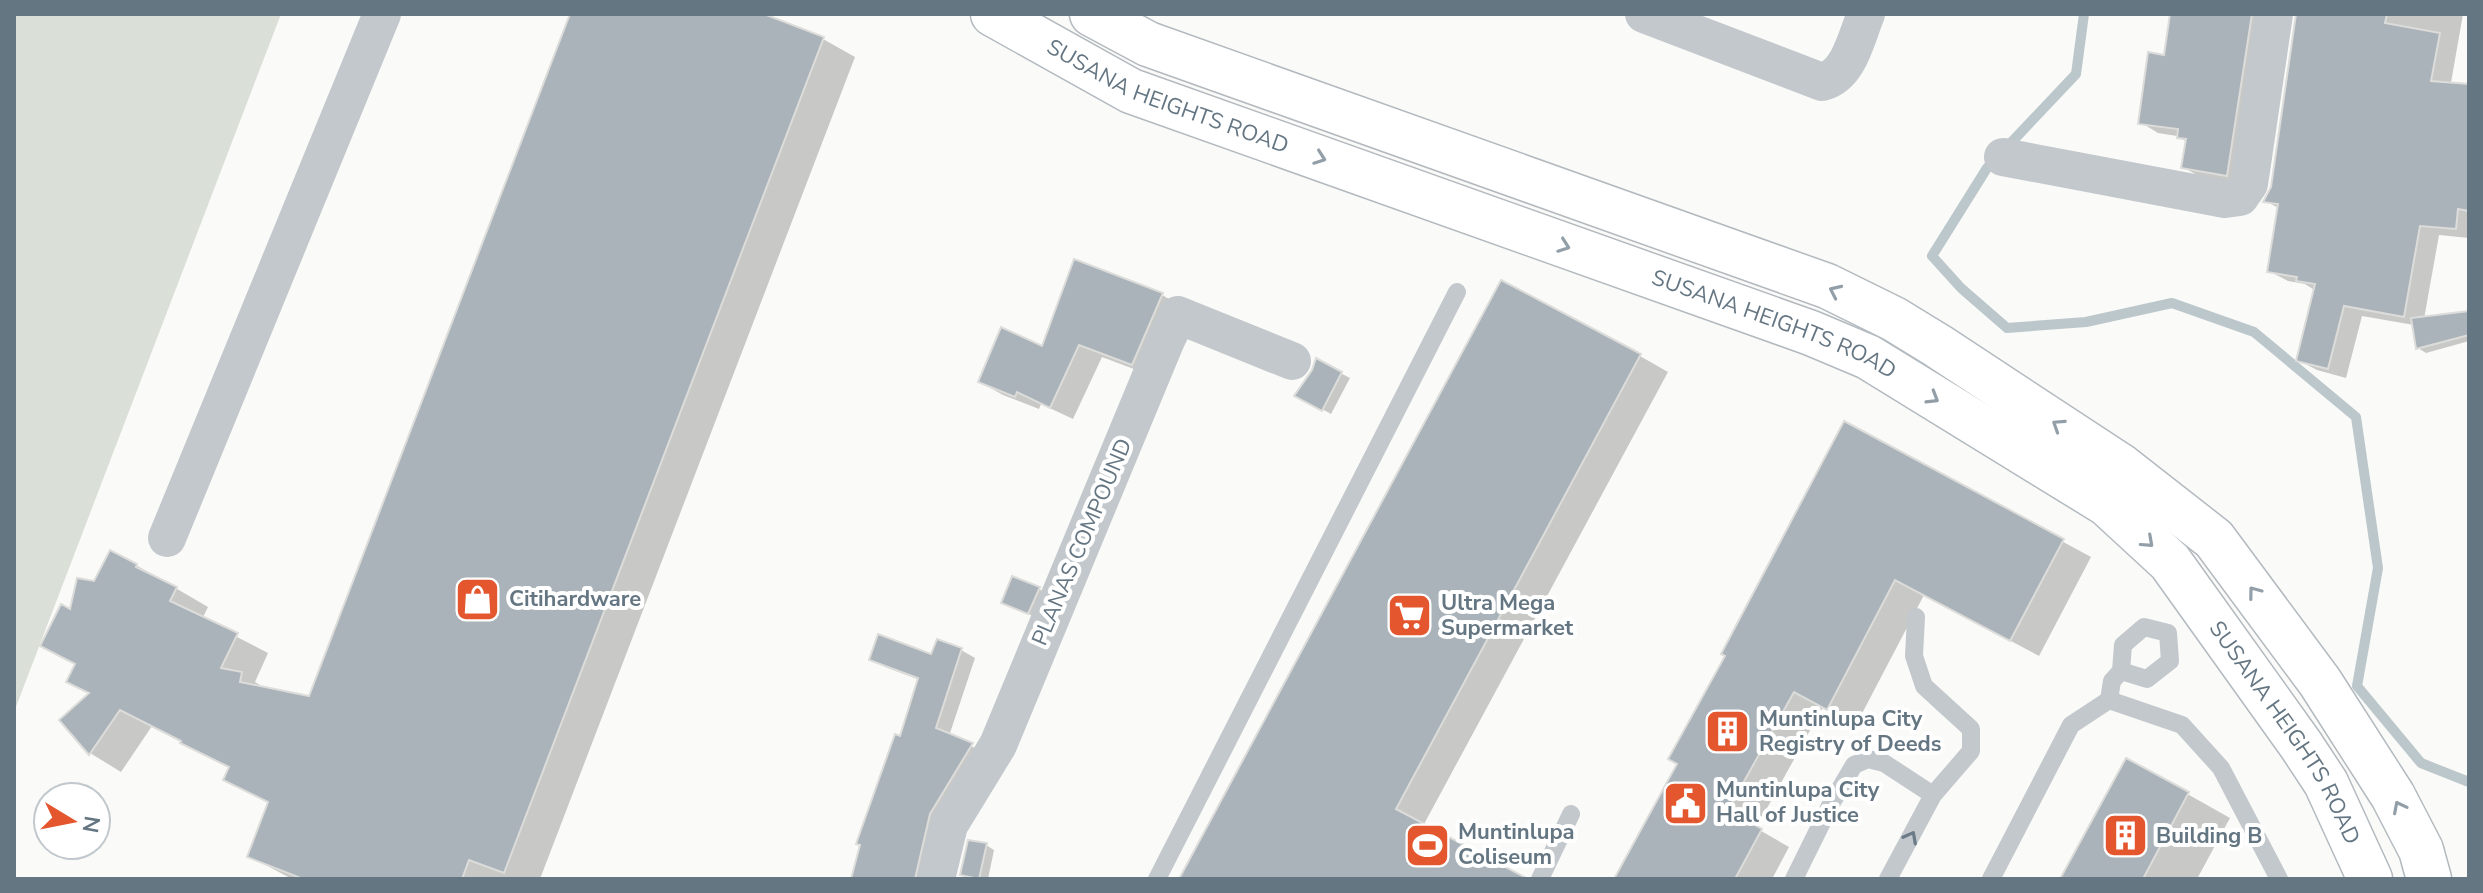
<svg xmlns="http://www.w3.org/2000/svg" width="2483" height="893" font-family="'Nunito Sans',sans-serif">
<style>
.green{fill:#dadfd7}
.shadow{fill:#0003}
.lines{fill:none;stroke-linecap:round;stroke-linejoin:round}
.stream{stroke:#bbc7cb;stroke-width:10}
.building{fill:#aab3b9;stroke:#dcdcda;stroke-width:2}
.secondary-casing{stroke:#b3babf;stroke-width:47}
.lane{stroke:#c3c8cc;stroke-width:18}
.street{stroke:#c3c8cc;stroke-width:38}
.secondary{stroke:#fff;stroke-width:44}
.oneway{stroke:#939fa8}
.oneway2{stroke:#6a7a87}
.labels{text-anchor:middle;dominant-baseline:central;stroke-width:8;stroke-linejoin:round;paint-order:stroke}
.street-label{font-size:22px;fill:#657683;stroke:#fff}
.poi-label{font-size:22px;font-weight:bold;fill:#657683;stroke:#fff;text-anchor:start}
</style>
<rect width="100%" height="100%" fill="#fafaf8"/>
<path class="green" d="M 14,14 L 281,14 L 14,712 Z"/>
<path class="shadow" d="M 573,14 L 758,14 L 823,39 L 855,57 L 540,879 L 508,879 L 501,877 L 500,879 L 292,879 L 249,856 L 270,804 L 226,779 L 231,769 L 152,726 L 121,772 L 90,753 L 91,694 L 76,665 L 43,646 L 95,584 L 136,565 L 208,607 L 202,619 L 268,653 L 255,682 L 268,690 L 310,699 Z
M 2172,14 L 2274,14 L 2246,185 L 2202,178 L 2183,167 L 2187,142 L 2177,136 L 2158,133 L 2140,122 L 2166,57 Z
M 2297,14 L 2463,14 L 2449,94 L 2469,97 L 2469,238 L 2439,235 L 2424,319 L 2469,313 L 2469,341 L 2426,353 L 2418,348 L 2414,325 L 2362,316 L 2346,378 L 2317,370 L 2298,360 L 2316,291 L 2305,284 L 2288,281 L 2269,271 L 2280,209 L 2266,201 L 2273,188 Z
M 1075,262 L 1162,295 L 1185,308 L 1155,377 L 1102,357 L 1073,419 L 1041,404 L 1039,409 L 1003,395 L 980,382 L 1043,348 Z
M 1640,356 L 1668,372 L 1423,826 L 1523,879 L 1181,879 Z
M 1317,361 L 1350,378 L 1331,414 L 1297,395 Z
M 1845,424 L 2091,557 L 2039,656 L 1924,595 L 1856,725 L 1823,707 L 1756,828 L 1789,847 L 1772,879 L 1617,879 L 1679,763 L 1728,655 Z
M 1039,589 L 1056,599 L 1047,623 L 1004,602 Z
M 961,650 L 975,658 L 949,736 L 986,753 L 929,879 L 853,879 L 920,680 L 885,667 L 871,659 L 932,656 Z
M 2127,760 L 2230,818 L 2197,879 L 2063,879 Z
M 986,845 L 994,850 L 988,879 L 973,879 L 962,874 Z"/>
<g class="lines">
<path class="stream" d="M 2006,148 L 2076,74 L 2084,14
M 1995,159 L 1987,168 L 1932,256 L 1961,288 L 2007,328 L 2086,322 L 2172,303 L 2254,332 L 2356,417 L 2378,568 L 2357,686 L 2421,763 L 2469,782"/>
</g>
<path class="building" d="M 570,14 L 764,14 L 824,37 L 504,873 L 469,860 L 462,879 L 303,879 L 247,857 L 268,802 L 223,780 L 229,767 L 180,743 L 181,741 L 120,710 L 89,755 L 59,720 L 89,693 L 66,682 L 75,664 L 40,646 L 61,604 L 70,609 L 77,578 L 94,581 L 110,550 L 137,564 L 136,567 L 177,587 L 170,601 L 238,633 L 221,668 L 242,672 L 240,682 L 309,696 Z
M 2170,14 L 2252,14 L 2227,176 L 2181,168 L 2186,139 L 2177,138 L 2178,129 L 2138,124 L 2148,52 L 2164,55 Z
M 2296,14 L 2387,14 L 2385,23 L 2440,33 L 2431,81 L 2469,84 L 2469,211 L 2458,209 L 2456,229 L 2420,226 L 2404,317 L 2344,306 L 2328,369 L 2296,361 L 2315,284 L 2296,281 L 2297,277 L 2267,272 L 2278,204 L 2263,202 L 2271,187 Z
M 1074,259 L 1163,293 L 1132,365 L 1079,345 L 1050,408 L 1017,392 L 1015,397 L 978,382 L 1001,327 L 1042,346 Z
M 1501,280 L 1641,354 L 1396,809 L 1528,879 L 1179,879 Z
M 2469,311 L 2469,335 L 2416,349 L 2411,318 Z
M 1316,358 L 1342,372 L 1322,411 L 1294,396 L 1312,370 Z
M 1844,421 L 2064,539 L 2010,641 L 1895,580 L 1827,710 L 1794,692 L 1728,810 L 1762,829 L 1735,879 L 1614,879 L 1677,764 L 1668,759 L 1725,656 L 1721,654 Z
M 1012,576 L 1040,587 L 1028,614 L 1001,603 Z
M 878,634 L 931,654 L 937,639 L 962,648 L 936,728 L 973,743 L 930,814 L 915,879 L 851,879 L 860,845 L 856,844 L 895,734 L 900,736 L 918,678 L 869,660 Z
M 2126,758 L 2189,792 L 2143,879 L 2060,879 Z
M 968,840 L 987,843 L 979,879 L 960,875 Z"/>
<g class="lines">
<defs>
<g id="secondary">
<path id="s1" d="M 993,14 L 1131,91 L 1811,333 L 1868,357 L 2107,504 L 2170,562 L 2301,745 L 2326,783 L 2370,879"/>
<path d="M 1092,14 L 1148,44 L 1827,286 L 1894,319 L 1938,346 L 2122,467 L 2214,539 L 2320,682 L 2393,796 L 2421,850 L 2429,879"/>
</g>
</defs>
<use href="#secondary" class="secondary-casing"/>
<path class="lane" d="M 2121,671 L 2147,679 L 2170,661 L 2168,633
M 2109,700 L 2112,681 L 2121,671 L 2123,645 L 2144,627 L 2168,633
M 1157,879 L 1457,292
M 1540,879 L 1571,814
M 1794,879 L 1831,804 L 1854,765 L 1868,759 L 1884,763 L 1933,795
M 1888,879 L 1933,795 L 1971,751 L 1971,729 L 1924,686 L 1914,656 L 1916,617
M 1991,879 L 2071,725 L 2109,700 L 2182,725 L 2221,768 L 2279,879"/>
<path class="street" d="M 1644,14 L 1822,82 C 1849,76 1856,38 1866,14
M 2003,157 L 2225,199 L 2240,197 L 2249,184 L 2274,14
M 167,538 L 382,14
M 936,879 L 949,825 L 998,745 L 1166,340 L 1178,315 L 1292,361"/>
<use href="#secondary" class="secondary"/>
</g>
<defs><path id="oneway-chevron" d="M-2-3.5L2.5 0L-2 3.5" fill="none" stroke-width="1.6" stroke-linecap="round" stroke-linejoin="round" transform="scale(2)"/></defs>
<g class="oneway">
<use href="#oneway-chevron" transform="translate(1320 158) rotate(20)"/>
<use href="#oneway-chevron" transform="translate(1564 246) rotate(20)"/>
<use href="#oneway-chevron" transform="translate(1835 291) rotate(-155)"/>
<use href="#oneway-chevron" transform="translate(1933 398) rotate(31)"/>
<use href="#oneway-chevron" transform="translate(2058 425) rotate(-147)"/>
<use href="#oneway-chevron" transform="translate(2148 542) rotate(42)"/>
<use href="#oneway-chevron" transform="translate(2254 592) rotate(-127)"/>
<use href="#oneway-chevron" transform="translate(2399 807) rotate(-117)"/>
</g>
<use class="oneway2" href="#oneway-chevron" transform="translate(1911 837) rotate(-62)"/>
<defs>
<symbol id="shop-square" viewBox="-11 -11 22 22"><rect x="-9" y="-9" width="18" height="18" rx="4" fill="#e4572e" stroke="#fff"/><path d="M-5-2.5h2.3a2.7 3.5 0 0 1 5.4 0H5L5.5 6h-11ZM-1.5-2.5h3a1.5 2.3 0 0 0-3 0Z" fill="#fff"/></symbol>
<symbol id="supermarket-square" viewBox="-11 -11 22 22"><rect x="-9" y="-9" width="18" height="18" rx="4" fill="#e4572e" stroke="#fff"/><path d="M-6-5.5h2.5l.6 2H6L4.5 2H-2.5L-4.4-4H-6ZM-1.5 3.2a1.3 1.3 0 1 0 .1 0ZM3 3.2a1.3 1.3 0 1 0 .1 0Z" fill="#fff"/></symbol>
<symbol id="building-square" viewBox="-11 -11 22 22"><rect x="-9" y="-9" width="18" height="18" rx="4" fill="#e4572e" stroke="#fff"/><path d="M-4-6H4V6H1V3H-1V6H-4ZM-2.5-4.3h1.7v1.8h-1.7ZM.8-4.3h1.7v1.8H.8ZM-2.5-1h1.7V.8h-1.7ZM.8-1h1.7V.8H.8Z" fill="#fff"/></symbol>
<symbol id="civic-square" viewBox="-11 -11 22 22"><rect x="-9" y="-9" width="18" height="18" rx="4" fill="#e4572e" stroke="#fff"/><path d="M-.6-6.5H3V-4.5H.6V-3L4-1V1h2V6H-6V1h2V-1L-.6-3ZM-1.2 2.5V6h2.4V2.5Z" fill="#fff"/></symbol>
<symbol id="stadium-square" viewBox="-11 -11 22 22"><rect x="-9" y="-9" width="18" height="18" rx="4" fill="#e4572e" stroke="#fff"/><path d="M0-5a6.5 5 0 1 0 0 10a6.5 5 0 1 0 0-10ZM-3.5-1.8h7v3.6h-7Z" fill="#fff"/></symbol>
</defs>
<g fill-rule="evenodd">
<use href="#shop-square" x="452" y="574" width="51" height="51"/>
<use href="#supermarket-square" x="1384" y="590" width="51" height="51"/>
<use href="#building-square" x="1702" y="706" width="51" height="51"/>
<use href="#civic-square" x="1660" y="778" width="51" height="51"/>
<use href="#building-square" x="2100" y="810" width="51" height="51"/>
<use href="#stadium-square" x="1402" y="820" width="51" height="51"/>
</g>
<g class="labels">
<g class="street-label">
<text stroke="none"><textPath href="#s1" startOffset="194">SUSANA HEIGHTS ROAD</textPath></text>
<text stroke="none"><textPath href="#s1" startOffset="842">SUSANA HEIGHTS ROAD</textPath></text>
<text transform="translate(1082 542) rotate(-67)">PLANAS COMPOUND</text>
<text stroke="none"><textPath href="#s1" startOffset="1514">SUSANA HEIGHTS ROAD</textPath></text>
</g>
<g class="poi-label">
<text x="509" y="599">Citihardware</text>
<text x="1441" y="603">Ultra Mega<tspan x="1441" dy="25">Supermarket</tspan></text>
<text x="1759" y="719">Muntinlupa City<tspan x="1759" dy="25">Registry of Deeds</tspan></text>
<text x="1716" y="790">Muntinlupa City<tspan x="1716" dy="25">Hall of Justice</tspan></text>
<text x="1458" y="832">Muntinlupa<tspan x="1458" dy="25">Coliseum</tspan></text>
<text x="2156" y="836">Building B</text>
</g>
</g>
<rect width="2483" height="893" fill="none" stroke="#657683" stroke-width="32"/>
<g transform="translate(72 821) rotate(100)"><circle r="38" fill="#ffffff" stroke="#c1c8cd" stroke-width="2"/>
<path d="M0-6L14 30L0 20L-14 30Z" fill="#e4572e"/>
<text y="-12" font-size="22" font-weight="bold" text-anchor="middle" fill="#657683">N</text>
</g>
</svg>
